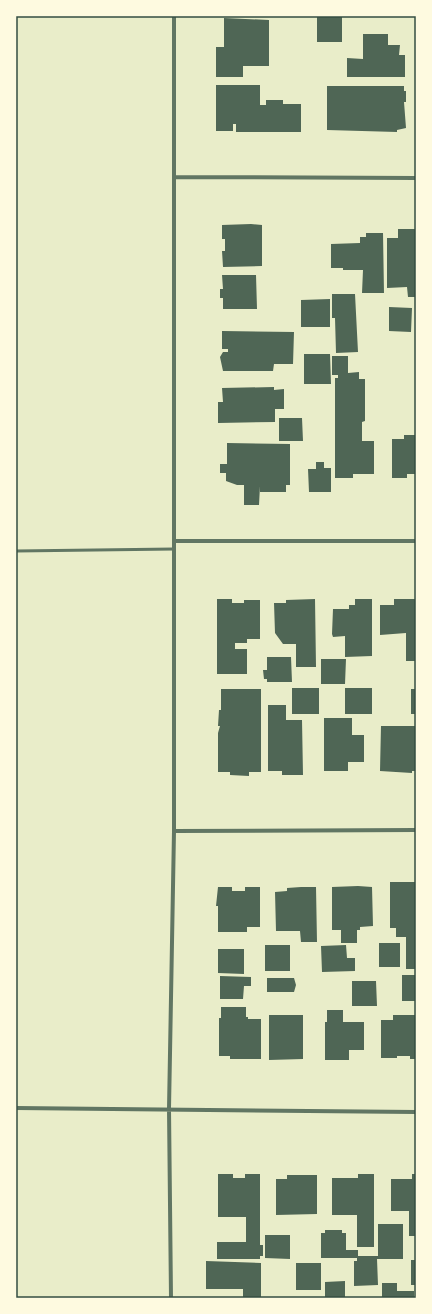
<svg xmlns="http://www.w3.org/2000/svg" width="432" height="1314" font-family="'Nunito Sans',sans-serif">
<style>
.building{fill:#4f6655}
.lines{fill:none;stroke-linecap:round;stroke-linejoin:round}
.service{stroke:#617663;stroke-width:3}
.minor{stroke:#617663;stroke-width:4}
.neatline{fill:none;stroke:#344e41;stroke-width:1.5}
</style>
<rect width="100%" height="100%" fill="#e9edc9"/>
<path class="building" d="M 317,17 L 342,17 L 342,42 L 317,42 Z
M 224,18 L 269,20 L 269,66 L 243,66 L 243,77 L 216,77 L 216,47 L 224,47 Z
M 363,34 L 388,34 L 388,45 L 400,45 L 399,55 L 405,55 L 405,77 L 347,77 L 347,58 L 363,59 Z
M 216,85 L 260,85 L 260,105 L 266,105 L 266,100 L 283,100 L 283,104 L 301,104 L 301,132 L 236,132 L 236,124 L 233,124 L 233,131 L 216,131 Z
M 327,86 L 404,86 L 404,91 L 406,91 L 406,102 L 404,102 L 406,128 L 397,130 L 397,132 L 327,130 Z
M 251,224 L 262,225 L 262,266 L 223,267 L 222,251 L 225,251 L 225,239 L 222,239 L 222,225 Z
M 398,229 L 416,229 L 416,297 L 408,297 L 407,287 L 387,288 L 387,238 L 398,238 Z
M 366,233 L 383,233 L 384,293 L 362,293 L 363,270 L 343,270 L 343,268 L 331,268 L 331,244 L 360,243 L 360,237 L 366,237 Z
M 222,275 L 256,275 L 257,309 L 223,309 L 223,298 L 220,298 L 220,289 L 223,289 Z
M 332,294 L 355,294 L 358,352 L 336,353 L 335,318 L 332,318 Z
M 330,299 L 330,327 L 301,327 L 301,300 Z
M 389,307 L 412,308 L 411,332 L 389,331 Z
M 222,331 L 294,332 L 293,364 L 274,364 L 273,371 L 223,371 L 220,357 L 223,352 L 228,352 L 228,349 L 222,349 Z
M 304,354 L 330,354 L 331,384 L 304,384 Z
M 332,356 L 348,356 L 348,373 L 359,372 L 359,379 L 365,379 L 365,421 L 362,422 L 362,441 L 374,441 L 374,474 L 353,474 L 353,478 L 335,478 L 335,378 L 338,378 L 338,375 L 332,375 Z
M 274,387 L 274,390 L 284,389 L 284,409 L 275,409 L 275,422 L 218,423 L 218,402 L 223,402 L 222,388 Z
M 279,418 L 302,418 L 303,441 L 279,441 Z
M 404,435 L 416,435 L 416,474 L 407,474 L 407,478 L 392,478 L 392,439 L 404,439 Z
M 227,443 L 290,444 L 290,485 L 286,485 L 286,492 L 275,492 L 275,485 L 275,492 L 260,492 L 260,486 L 259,505 L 244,505 L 244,485 L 237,485 L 226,481 L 226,473 L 220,473 L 220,464 L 227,464 Z
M 316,462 L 324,462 L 324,468 L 331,468 L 331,492 L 309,492 L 308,469 L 316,469 Z
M 217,599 L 232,599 L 232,603 L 244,603 L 244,600 L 260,600 L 260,639 L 247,639 L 247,643 L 235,643 L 235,649 L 247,649 L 247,674 L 217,674 Z
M 315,599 L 316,667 L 296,667 L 296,644 L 283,644 L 275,633 L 274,603 L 286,603 L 286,600 Z
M 355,599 L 372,599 L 372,656 L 345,657 L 345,636 L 333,637 L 332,634 L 333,609 L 349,609 L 349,605 L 355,605 Z
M 394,599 L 416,599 L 416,661 L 406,661 L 406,633 L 380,635 L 380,605 L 394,605 Z
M 267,657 L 291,657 L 292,682 L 267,682 L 267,679 L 264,679 L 263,670 L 267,670 Z
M 321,659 L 346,659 L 345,684 L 321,684 Z
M 292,688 L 319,688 L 319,714 L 292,714 Z
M 345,688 L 372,688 L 372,714 L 345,714 Z
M 221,689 L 261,689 L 261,772 L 249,772 L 249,776 L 230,775 L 230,772 L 218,772 L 218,733 L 220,726 L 218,726 L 219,710 L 221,710 Z
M 411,689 L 416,689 L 416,714 L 411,714 Z
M 268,705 L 286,705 L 286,720 L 302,720 L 303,775 L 282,775 L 282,771 L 268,771 Z
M 324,718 L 352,718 L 352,735 L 364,735 L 364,762 L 348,762 L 348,771 L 324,771 Z
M 381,726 L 416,726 L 416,771 L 412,771 L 412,773 L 380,771 Z
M 390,882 L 416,882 L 416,969 L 406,969 L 406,937 L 396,937 L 396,928 L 390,928 Z
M 358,886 L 372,887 L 373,926 L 360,927 L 360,930 L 357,930 L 357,943 L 341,943 L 341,930 L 332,930 L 332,887 Z
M 218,887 L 232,887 L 232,891 L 245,891 L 245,887 L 260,887 L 260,927 L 247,927 L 247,932 L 218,932 L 218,906 L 216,906 Z
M 301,887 L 316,887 L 317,942 L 301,942 L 300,931 L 276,931 L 275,892 L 287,891 L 287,888 Z
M 379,943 L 400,943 L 400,967 L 379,967 Z
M 265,945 L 290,945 L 290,971 L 265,971 Z
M 346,945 L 347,958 L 355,958 L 355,971 L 322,972 L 321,946 Z
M 218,949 L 244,949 L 244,974 L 218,973 Z
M 402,975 L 416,975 L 416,1001 L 402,1001 Z
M 220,976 L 251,977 L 251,986 L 244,986 L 243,999 L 220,999 Z
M 267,978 L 294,978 L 296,985 L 294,992 L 267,992 Z
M 352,981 L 376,981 L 377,1006 L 352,1006 Z
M 221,1007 L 246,1007 L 246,1017 L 248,1017 L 248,1019 L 261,1019 L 261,1059 L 230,1059 L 230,1056 L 219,1056 L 219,1018 L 221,1018 Z
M 327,1010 L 343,1010 L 343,1022 L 364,1022 L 364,1050 L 349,1050 L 349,1060 L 325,1060 L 325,1022 L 327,1022 Z
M 269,1015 L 303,1015 L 303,1059 L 269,1060 Z
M 393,1015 L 416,1015 L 416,1059 L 410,1059 L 410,1056 L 397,1056 L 397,1058 L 381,1058 L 381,1020 L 393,1020 Z
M 218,1174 L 233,1174 L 233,1178 L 245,1178 L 245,1174 L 260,1174 L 260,1245 L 263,1245 L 263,1256 L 260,1256 L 260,1259 L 217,1259 L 217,1242 L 246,1242 L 246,1217 L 218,1217 Z
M 358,1174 L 374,1174 L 374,1247 L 357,1247 L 357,1215 L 332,1215 L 332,1178 L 358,1178 Z
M 412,1174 L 416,1174 L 416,1236 L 409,1236 L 409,1211 L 391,1211 L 391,1179 L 412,1179 Z
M 287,1175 L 317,1175 L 317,1214 L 276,1215 L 276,1179 L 287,1179 Z
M 378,1224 L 403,1224 L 403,1259 L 377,1259 L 378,1285 L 354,1286 L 354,1261 L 357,1261 L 357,1258 L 321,1258 L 321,1233 L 325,1233 L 325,1230 L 342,1230 L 342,1233 L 346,1233 L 346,1250 L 358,1250 L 358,1256 L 378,1256 Z
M 265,1235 L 290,1235 L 290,1259 L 265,1258 Z
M 411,1260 L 416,1260 L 416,1285 L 411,1285 Z
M 206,1261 L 261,1263 L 261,1298 L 243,1298 L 243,1289 L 206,1289 Z
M 296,1263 L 321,1263 L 321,1290 L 296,1290 Z
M 345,1281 L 345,1298 L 325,1298 L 325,1282 Z
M 382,1283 L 397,1283 L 397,1291 L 414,1291 L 414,1298 L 382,1298 Z"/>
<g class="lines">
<path class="service" d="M 16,551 L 174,549"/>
<path class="minor" d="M 174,177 L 416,178
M 174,541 L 416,541
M 174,831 L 416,830
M 16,1108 L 416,1112
M 171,1298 L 169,1109 L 174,831 L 174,16"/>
</g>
<rect width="432" height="1314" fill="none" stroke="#fefae0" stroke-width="34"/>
<rect x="17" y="17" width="398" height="1280" class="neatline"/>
</svg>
